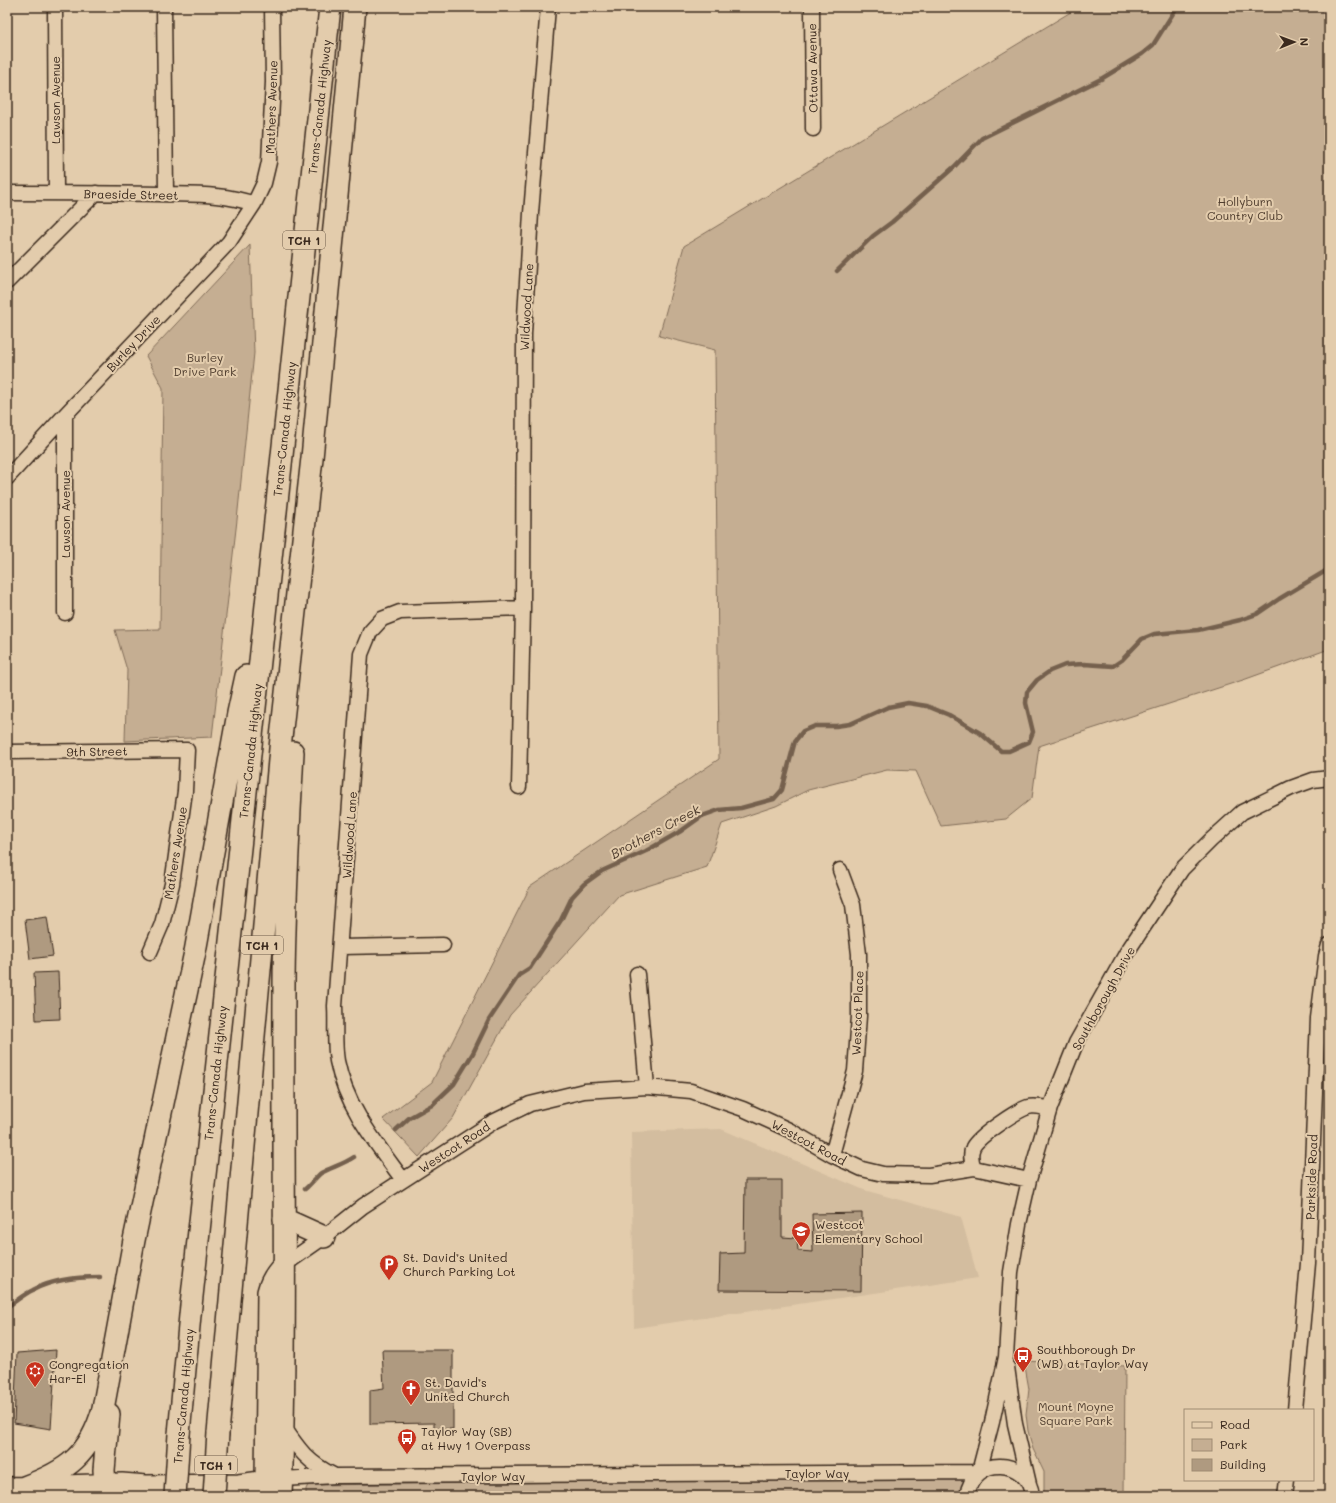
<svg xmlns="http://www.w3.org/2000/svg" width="1336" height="1503" font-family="Mali,sans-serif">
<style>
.built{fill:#d3bd9f}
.green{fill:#c5ae92;stroke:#806c58}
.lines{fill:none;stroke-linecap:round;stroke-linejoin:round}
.stream{stroke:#74614e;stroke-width:4.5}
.building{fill:#af9a80;stroke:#3b2a1e}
.minor-casing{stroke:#3b2a1e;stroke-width:17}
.highway-casing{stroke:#3b2a1e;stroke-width:24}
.minor{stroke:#e3ccac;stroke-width:14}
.highway{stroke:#e3ccac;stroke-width:21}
.highway-bridge-casing{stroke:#3b2a1e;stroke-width:24;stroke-linecap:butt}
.highway-bridge{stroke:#e3ccac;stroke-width:21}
.labels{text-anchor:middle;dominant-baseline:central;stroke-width:4;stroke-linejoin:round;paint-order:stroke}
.shield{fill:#e3ccac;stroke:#6d5b49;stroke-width:1}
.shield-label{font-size:11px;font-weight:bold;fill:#3b2a1e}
.street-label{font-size:12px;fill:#3b2a1e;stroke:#e3ccac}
.park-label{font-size:12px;fill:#503e2f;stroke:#e3ccac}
.poi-label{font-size:12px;fill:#3b2a1e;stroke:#e3ccac;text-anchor:start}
.water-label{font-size:13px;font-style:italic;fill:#4e3c2e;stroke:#e3ccac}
</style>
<rect width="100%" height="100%" fill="#e3ccac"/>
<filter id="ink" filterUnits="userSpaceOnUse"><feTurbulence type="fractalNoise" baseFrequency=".025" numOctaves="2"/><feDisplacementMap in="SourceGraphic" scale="8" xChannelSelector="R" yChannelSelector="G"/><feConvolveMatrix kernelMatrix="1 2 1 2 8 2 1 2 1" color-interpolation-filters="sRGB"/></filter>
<g filter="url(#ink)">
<path class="built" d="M 721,1129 L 864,1190 L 961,1217 L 978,1278 L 634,1328 L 631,1132 Z"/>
<path class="green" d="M 1079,7 L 1329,7 L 1329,649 L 1246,679 L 1039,746 L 1032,798 L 1006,819 L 941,826 L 916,771 L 887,770 L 808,790 L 776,806 L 722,824 L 707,867 L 619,895 L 510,1015 L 453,1118 L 419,1157 L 383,1119 L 432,1082 L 530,887 L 719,759 L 715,350 L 659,336 L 684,246 Z
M 250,245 L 254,353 L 237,520 L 212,737 L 125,741 L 127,670 L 115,630 L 160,629 L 163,388 L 146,356 Z
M 1024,1361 L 1125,1366 L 1124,1496 L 1044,1496 L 1044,1472 L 1033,1449 L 1028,1431 L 1026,1414 L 1029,1389 Z
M 965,1478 L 962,1496 L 306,1496 L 306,1489 L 308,1485 Z"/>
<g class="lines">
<path class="stream" d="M 837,271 L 873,236 L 892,222 L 954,167 L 982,138 L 1101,79 L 1142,54 L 1153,45 L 1177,7
M 396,1130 L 409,1118 L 432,1105 L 454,1084 L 473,1053 L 489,1020 L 519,975 L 530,968 L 561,920 L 572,897 L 584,884 L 602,871 L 646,851 L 681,831 L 702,816 L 719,810 L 741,808 L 774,799 L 782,790 L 795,741 L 803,731 L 815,726 L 836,726 L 850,724 L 888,707 L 908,703 L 927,706 L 949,715 L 980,733 L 1001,751 L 1009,751 L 1029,742 L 1033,732 L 1026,703 L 1027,692 L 1037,680 L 1050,671 L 1065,665 L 1084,664 L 1113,666 L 1122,660 L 1142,639 L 1154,634 L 1198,630 L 1240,620 L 1257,614 L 1279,599 L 1329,569
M 305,1189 C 310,1185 317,1176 321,1173 C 332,1167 344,1164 354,1157
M 7,1307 C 15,1302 24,1294 33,1290 C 53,1279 78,1277 100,1277"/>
</g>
<path class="building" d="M 47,917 L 53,956 L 30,959 L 25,920 Z
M 58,972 L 60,1019 L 36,1020 L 34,973 Z
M 745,1180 L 782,1180 L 782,1237 L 797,1238 L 798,1251 L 813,1252 L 812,1214 L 862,1213 L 861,1291 L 719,1290 L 720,1254 L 744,1253 Z
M 56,1350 L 51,1429 L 14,1423 L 17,1353 Z
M 382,1350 L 453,1350 L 453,1429 L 434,1429 L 434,1423 L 370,1424 L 370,1390 L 384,1388 Z"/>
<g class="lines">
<defs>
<path id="minor" d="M 55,7 L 56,193
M 164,7 L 166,194
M 812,7 L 813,129
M 7,193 C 58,193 109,193 160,194 C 191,195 224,193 254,204
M 7,282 L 96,193
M 65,415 L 65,613
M 7,478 L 65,415 L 229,242 L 254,204 L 264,183 L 269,162 L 273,82 L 272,7
M 7,752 L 187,750 L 185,791 L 172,884 L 162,924 L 150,952
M 519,787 L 523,608 L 524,334 L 531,213 L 548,7
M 341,947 L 443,945
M 637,974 L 647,1087
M 832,1155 L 855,1071 L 859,1016 L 859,954 L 853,905 L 840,870
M 974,1168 C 971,1161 970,1154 973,1147 C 979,1136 1016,1111 1028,1107 C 1034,1105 1044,1108 1050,1108
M 403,1180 C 376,1143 346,1107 337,1061 C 334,1044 336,1023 335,1006 L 361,654 L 370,632 L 382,619 L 400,612 L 523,608
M 284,1265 L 324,1237 L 363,1206 L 493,1122 L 530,1104 L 584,1091 L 647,1087 L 691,1091 L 743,1109 L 789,1130 L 832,1155 L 862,1169 L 883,1174 L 929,1175 L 974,1168 L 1029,1180
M 1007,1367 L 1015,1424 L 1029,1484
M 1295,1410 L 1308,1263 L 1318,1018 L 1326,956 L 1329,945
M 283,1426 C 299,1450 308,1463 335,1476
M 979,1472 L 992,1422 L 1006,1357 L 1011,1272 L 1019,1224 L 1029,1180 L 1050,1108 L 1076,1043 L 1127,952 L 1182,869 L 1211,840 L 1242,812 L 1291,788 L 1313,780 L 1329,778
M 282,1479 L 335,1476 L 979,1472
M 967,1496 C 973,1454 1029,1458 1032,1496
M 1285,1496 L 1287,1480"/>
<path id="highway" d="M 284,1219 L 324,1237
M 109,1414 L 104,1470 L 105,1484 L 111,1496
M 218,1433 L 281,738 L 312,458 L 355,7
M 179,1434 L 190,1315 L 330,7
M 266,1481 L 268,1292 C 271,1280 276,1273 284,1265
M 24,1487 C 67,1471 90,1455 103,1409 L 134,1240 L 195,952 L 238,713 L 246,676
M 7,1488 L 122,1484 L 146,1486 L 239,1485 L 282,1479
M 281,1496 C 287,1328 283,1159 284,991 C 284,911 289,832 293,752"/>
</defs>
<use href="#minor" class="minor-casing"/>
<use href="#highway" class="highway-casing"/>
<use href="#minor" class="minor"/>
<use href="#highway" class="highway"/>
<defs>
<path id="highway-bridge" d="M 175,1496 L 179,1434
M 214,1496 L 218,1433"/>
</defs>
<use href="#highway-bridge" class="highway-bridge-casing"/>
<use href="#highway-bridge" class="highway-bridge"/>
</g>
</g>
<defs>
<symbol id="school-pin" viewBox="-11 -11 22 30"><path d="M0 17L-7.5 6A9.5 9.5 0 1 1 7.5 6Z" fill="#c8321e" stroke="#e3ccac"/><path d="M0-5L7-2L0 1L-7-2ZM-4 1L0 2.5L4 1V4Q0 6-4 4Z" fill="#fff"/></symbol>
<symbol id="parking-pin" viewBox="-11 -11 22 30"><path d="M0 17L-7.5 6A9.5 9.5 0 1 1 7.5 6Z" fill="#c8321e" stroke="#e3ccac"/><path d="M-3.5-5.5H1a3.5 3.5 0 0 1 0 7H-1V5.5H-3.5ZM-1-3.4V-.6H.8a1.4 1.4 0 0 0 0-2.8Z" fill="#fff"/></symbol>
<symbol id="bus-pin" viewBox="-11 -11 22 30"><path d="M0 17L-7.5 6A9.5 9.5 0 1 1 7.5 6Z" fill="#c8321e" stroke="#e3ccac"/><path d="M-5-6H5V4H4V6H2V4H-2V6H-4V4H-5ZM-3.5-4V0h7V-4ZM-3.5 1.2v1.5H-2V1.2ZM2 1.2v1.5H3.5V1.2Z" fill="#fff"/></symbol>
<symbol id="synagogue-pin" viewBox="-11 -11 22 30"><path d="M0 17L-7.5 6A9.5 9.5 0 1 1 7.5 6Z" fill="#c8321e" stroke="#e3ccac"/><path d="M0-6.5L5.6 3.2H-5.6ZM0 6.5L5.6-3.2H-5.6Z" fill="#fff"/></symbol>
<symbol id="church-pin" viewBox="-11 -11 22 30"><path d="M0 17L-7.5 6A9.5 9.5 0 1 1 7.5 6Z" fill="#c8321e" stroke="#e3ccac"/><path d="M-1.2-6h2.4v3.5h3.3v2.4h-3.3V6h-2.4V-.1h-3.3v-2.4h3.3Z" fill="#fff"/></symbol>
</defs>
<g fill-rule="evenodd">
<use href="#school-pin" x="790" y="1220" width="22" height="30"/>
<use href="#parking-pin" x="378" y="1253" width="22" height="30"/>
<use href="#bus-pin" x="1012" y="1345" width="22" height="30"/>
<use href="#synagogue-pin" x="24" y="1360" width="22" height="30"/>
<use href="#church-pin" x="400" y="1378" width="22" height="30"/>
<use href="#bus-pin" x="396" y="1427" width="22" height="30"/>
</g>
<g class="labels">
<g class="shield">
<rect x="283" y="231" width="42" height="18" rx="3"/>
<rect x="241" y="936" width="42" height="18" rx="3"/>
<rect x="195" y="1456" width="42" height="18" rx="3"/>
</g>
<g class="shield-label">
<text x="304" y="240">TCH 1</text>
<text x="262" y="945">TCH 1</text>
<text x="216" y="1465">TCH 1</text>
</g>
<g class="street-label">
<text transform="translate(812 68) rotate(-91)">Ottawa Avenue</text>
<text transform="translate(55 100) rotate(-90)">Lawson Avenue</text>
<text transform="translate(271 107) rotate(-88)">Mathers Avenue</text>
<text transform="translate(319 107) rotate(-84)">Trans-Canada Highway</text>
<text transform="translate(131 194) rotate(1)">Braeside Street</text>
<text transform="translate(526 307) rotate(-87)">Wildwood Lane</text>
<text transform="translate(133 343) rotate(-47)">Burley Drive</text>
<text transform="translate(284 429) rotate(-84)">Trans-Canada Highway</text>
<text transform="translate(65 514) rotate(-90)">Lawson Avenue</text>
<text transform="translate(97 751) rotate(-1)">9th Street</text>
<text transform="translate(250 751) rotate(-84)">Trans-Canada Highway</text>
<text transform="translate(349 835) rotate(-86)">Wildwood Lane</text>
<text transform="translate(175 853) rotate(-81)">Mathers Avenue</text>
<text transform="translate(1103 998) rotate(-61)">Southborough Drive</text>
<text transform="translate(857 1013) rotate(-88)">Westcot Place</text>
<text transform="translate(215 1073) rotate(-84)">Trans-Canada Highway</text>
<text transform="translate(809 1142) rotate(28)">Westcot Road</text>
<text transform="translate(454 1147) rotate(-33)">Westcot Road</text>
<text transform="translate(1311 1177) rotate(-88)">Parkside Road</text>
<text transform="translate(183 1396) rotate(-85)">Trans-Canada Highway</text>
<text x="817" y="1473">Taylor Way</text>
<text x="493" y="1476">Taylor Way</text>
</g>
<g class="park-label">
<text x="1245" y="201">Hollyburn<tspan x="1245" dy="14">Country Club</tspan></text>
<text x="205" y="357">Burley<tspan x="205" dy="14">Drive Park</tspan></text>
<text x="1076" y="1406">Mount Moyne<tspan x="1076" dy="14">Square Park</tspan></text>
</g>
<g class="poi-label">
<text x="815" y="1224">Westcot<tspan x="815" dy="14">Elementary School</tspan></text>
<text x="403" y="1257">St. David’s United<tspan x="403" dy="14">Church Parking Lot</tspan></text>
<text x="1037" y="1349">Southborough Dr<tspan x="1037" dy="14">(WB) at Taylor Way</tspan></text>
<text x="49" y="1364">Congregation<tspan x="49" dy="14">Har-El</tspan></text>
<text x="425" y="1382">St. David’s<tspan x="425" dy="14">United Church</tspan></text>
<text x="421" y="1431">Taylor Way (SB)<tspan x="421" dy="14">at Hwy 1 Overpass</tspan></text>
</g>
<g class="water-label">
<text transform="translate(655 831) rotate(-28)">Brothers Creek</text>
</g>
</g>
<rect width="1336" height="1503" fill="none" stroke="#e3ccac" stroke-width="24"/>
<rect x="12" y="12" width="1312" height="1479" fill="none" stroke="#3b2a1e" stroke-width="1.5" filter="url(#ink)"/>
<rect x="1184" y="1409" width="130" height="72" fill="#e3ccac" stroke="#a08b73"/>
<rect x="1192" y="1422" width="20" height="6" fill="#e3ccac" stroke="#a08b73"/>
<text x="1220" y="1429" font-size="12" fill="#3b2a1e">Road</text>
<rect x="1192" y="1439" width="20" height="12" fill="#c5ae92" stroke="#a08b73"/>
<text x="1220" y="1449" font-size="12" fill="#3b2a1e">Park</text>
<rect x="1192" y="1459" width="20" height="12" fill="#af9a80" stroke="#a08b73"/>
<text x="1220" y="1469" font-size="12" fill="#3b2a1e">Building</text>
<g transform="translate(1294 42) rotate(89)" stroke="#e3ccac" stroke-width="3" paint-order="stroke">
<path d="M0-3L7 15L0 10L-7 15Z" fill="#3b2a1e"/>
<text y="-6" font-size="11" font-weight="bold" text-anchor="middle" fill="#3b2a1e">N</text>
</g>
</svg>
